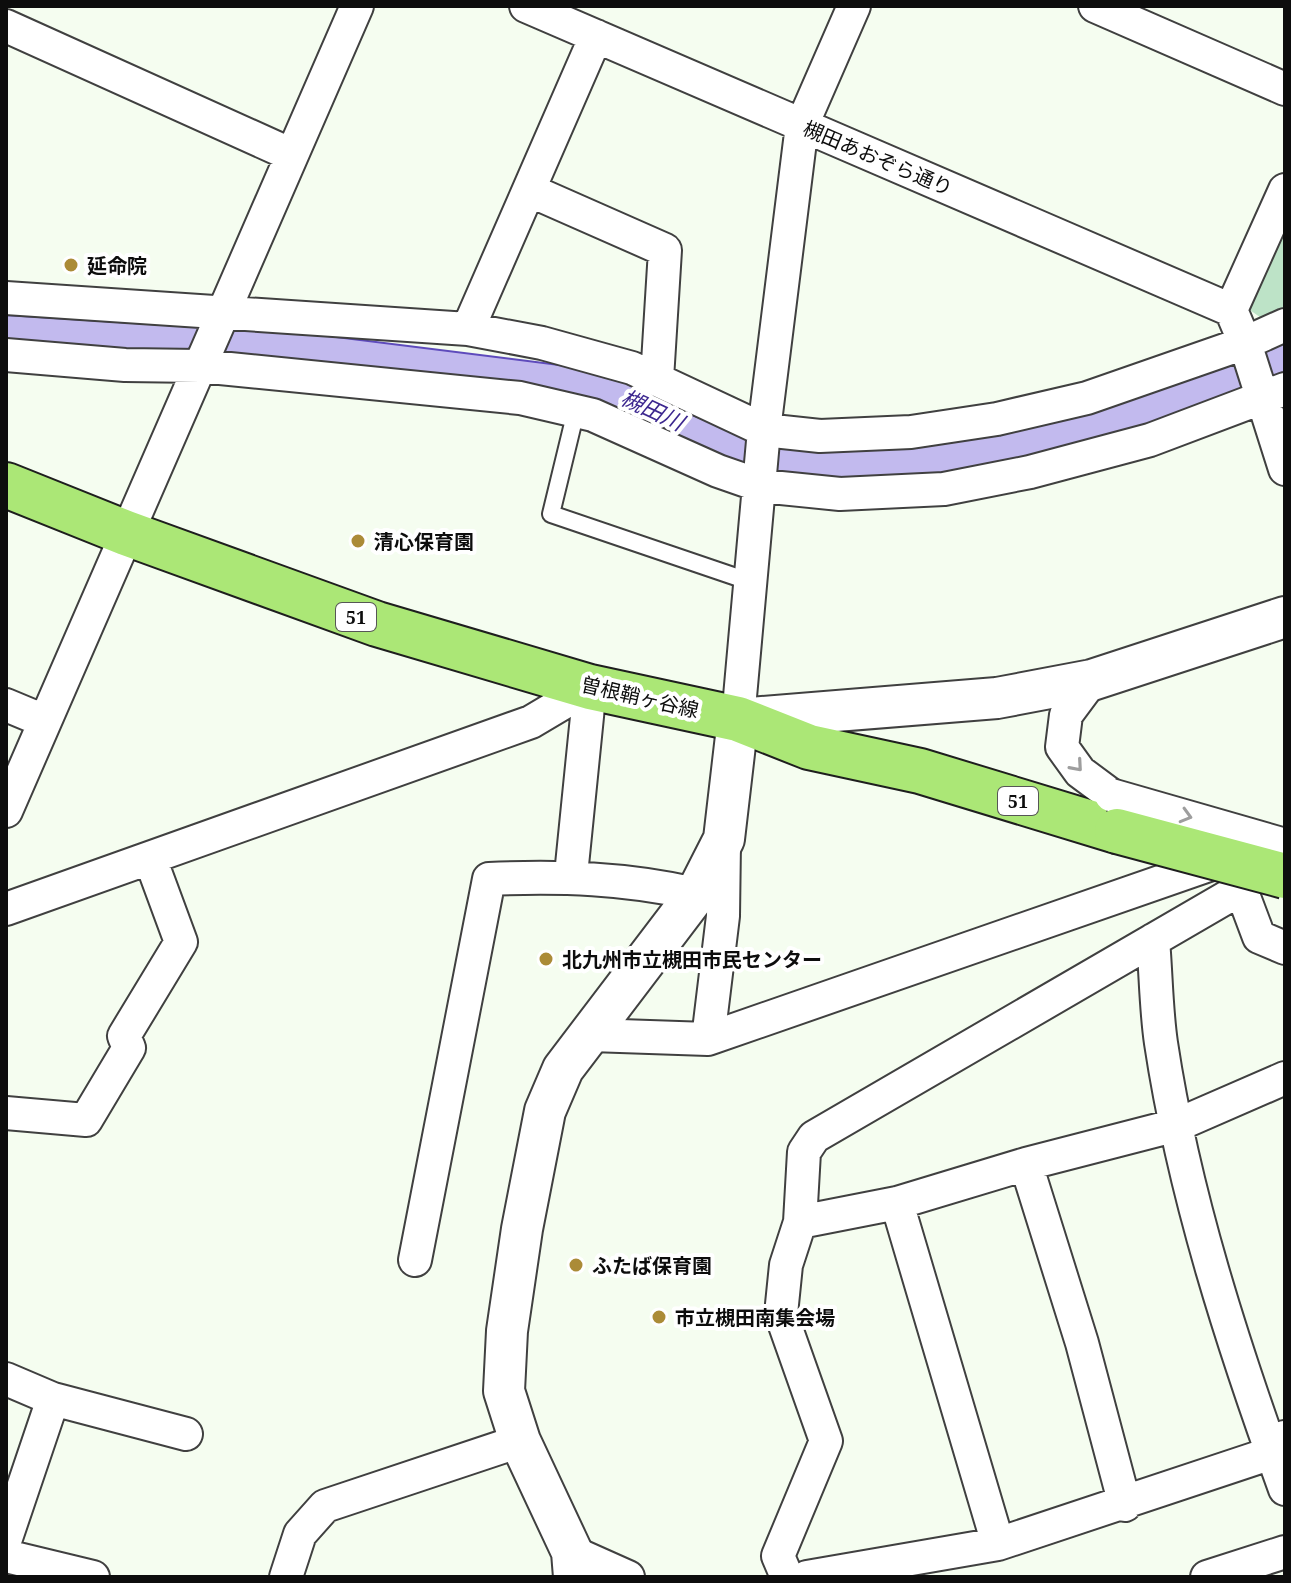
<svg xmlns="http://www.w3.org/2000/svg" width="1291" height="1583" font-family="'Noto Serif','Noto Sans JP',serif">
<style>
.green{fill:#bde3c7}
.water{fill:#c2baee;stroke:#5e4bbc;stroke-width:2}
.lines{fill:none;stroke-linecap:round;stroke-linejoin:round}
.service-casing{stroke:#404040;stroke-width:20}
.minor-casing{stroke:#404040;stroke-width:36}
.tertiary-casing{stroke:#404040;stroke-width:44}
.primary-casing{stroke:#1e1e1e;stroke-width:48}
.service{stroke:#fff;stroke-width:16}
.minor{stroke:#fff;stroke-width:32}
.tertiary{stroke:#fff;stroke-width:40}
.primary{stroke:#abe776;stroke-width:44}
.minor-bridge-casing{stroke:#404040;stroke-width:36;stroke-linecap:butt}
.primary-bridge-casing{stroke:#1e1e1e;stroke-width:48;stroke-linecap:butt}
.minor-bridge{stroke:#fff;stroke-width:32}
.primary-bridge{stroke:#abe776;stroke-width:44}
.oneway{stroke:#9e9e9e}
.poi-dot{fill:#ab8b37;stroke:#fff;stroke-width:3}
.labels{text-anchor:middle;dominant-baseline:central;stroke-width:8;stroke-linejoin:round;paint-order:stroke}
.shield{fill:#fff;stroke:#565656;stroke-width:2}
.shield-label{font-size:18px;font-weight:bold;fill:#0d0d0d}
.street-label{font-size:20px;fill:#0d0d0d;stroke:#fff}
.poi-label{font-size:20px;font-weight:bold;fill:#0d0d0d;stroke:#fff;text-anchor:start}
.water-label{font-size:22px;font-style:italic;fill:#3c278f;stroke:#fff}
</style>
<rect width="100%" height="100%" fill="#f5fdf0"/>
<path class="green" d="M 1285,223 L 1285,314 L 1267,322 L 1247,308 Z"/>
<path class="water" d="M 6,315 L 197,327 L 240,325 L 575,367 L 617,379 L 687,413 L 742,434 L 841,450 L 1285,341 L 1285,373 L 1132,430 L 1004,463 L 872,485 L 745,470 L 634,420 L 6,345 Z"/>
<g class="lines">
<defs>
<path id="service" d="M 576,411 L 551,514 L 751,582"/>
<path id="minor" d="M 526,6 L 1231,310
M 1095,6 L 1285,89
M 6,26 L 292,155
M 529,190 L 665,250 L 657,379
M 1285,190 L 1231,310 L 1245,343 L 1285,469
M 6,298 L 468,329 L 542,343 L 632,368 L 764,430 L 820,436 L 911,432 L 997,419 L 1087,398 L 1245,343 L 1285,325
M 468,329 L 596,36
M 6,355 L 125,365 L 200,366 L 520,398 L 593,415 L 718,471 L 761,486 L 840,494 L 944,489 L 1030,472 L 1150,440 L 1285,389
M 1092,680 L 1066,715 L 1062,747 L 1080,772 L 1111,795
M 6,705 L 42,720
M 738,719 L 764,430 L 802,125 L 854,6
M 6,811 L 357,6
M 571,875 L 590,687
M 1241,889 L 1259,937 L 1285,948
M 6,909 L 531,722 L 590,687
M 1153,940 C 1156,974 1156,1009 1161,1043 C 1184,1195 1233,1346 1285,1489
M 591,1035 L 708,1039 L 1229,858
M 708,1039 L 723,916 L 724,843
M 6,1113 L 86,1120 L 129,1048 L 124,1036 L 181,942 L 150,858
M 1026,1164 L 1082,1343 L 1125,1505
M 897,1203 L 998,1544
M 800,1222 L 897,1203 L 1026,1164 L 1177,1125 L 1285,1078
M 415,1260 L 489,879 C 560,876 626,878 696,894
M 6,1379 L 53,1399 L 6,1538
M 53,1399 L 186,1434
M 572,1552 L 628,1577
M 6,1556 L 93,1577
M 286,1577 L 300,1534 L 325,1506 L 520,1441
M 787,1577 L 778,1556 L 826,1441 L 781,1314 L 786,1265 L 800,1222 L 804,1152 L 814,1137 L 1241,889 L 1265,854
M 807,1577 L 998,1544 L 1272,1453 L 1285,1437
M 1207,1577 L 1285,1552"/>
<path id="tertiary" d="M 574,1577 L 572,1552 L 520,1441 L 504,1391 L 507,1331 L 522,1229 L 545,1111 L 563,1069 L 696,894 L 724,839 L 738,719 L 997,698 L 1092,680 L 1285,617"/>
<path id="primary" d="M 6,485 L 126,533 L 377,624 L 590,687 L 738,719 L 809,747 L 920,771 L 1117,831"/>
</defs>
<use href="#service" class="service-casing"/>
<use href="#minor" class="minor-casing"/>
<use href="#tertiary" class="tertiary-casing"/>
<use href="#primary" class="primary-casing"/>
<use href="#service" class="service"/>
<use href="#minor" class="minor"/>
<use href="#tertiary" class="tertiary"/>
<use href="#primary" class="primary"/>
<defs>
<path id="minor-bridge" d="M 1111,795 L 1285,845"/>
<path id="primary-bridge" d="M 1117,831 L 1285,876"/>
</defs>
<use href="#minor-bridge" class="minor-bridge-casing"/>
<use href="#primary-bridge" class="primary-bridge-casing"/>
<use href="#minor-bridge" class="minor-bridge"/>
<use href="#primary-bridge" class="primary-bridge"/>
</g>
<defs><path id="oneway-chevron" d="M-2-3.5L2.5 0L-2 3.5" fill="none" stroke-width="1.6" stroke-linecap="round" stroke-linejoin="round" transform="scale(2)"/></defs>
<g class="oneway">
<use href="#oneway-chevron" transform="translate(1077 766) rotate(49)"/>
<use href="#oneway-chevron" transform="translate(1186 816) rotate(16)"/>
</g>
<g class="poi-dot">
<circle cx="71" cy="265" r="8"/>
<circle cx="358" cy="541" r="8"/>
<circle cx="546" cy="959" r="8"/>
<circle cx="576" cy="1265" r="8"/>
<circle cx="659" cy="1317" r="8"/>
</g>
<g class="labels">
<g class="shield">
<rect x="336" y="603" width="40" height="28" rx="6"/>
<rect x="998" y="787" width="40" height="28" rx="6"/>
</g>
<g class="shield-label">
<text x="356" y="617">51</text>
<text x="1018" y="801">51</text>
</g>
<g class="street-label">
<text transform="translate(878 158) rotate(23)">槻田あおぞら通り</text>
<text transform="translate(640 697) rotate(13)">曽根鞘ヶ谷線</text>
</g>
<g class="poi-label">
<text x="87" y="265">延命院</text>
<text x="374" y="541">清心保育園</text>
<text x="562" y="959">北九州市立槻田市民センター</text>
<text x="592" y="1265">ふたば保育園</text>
<text x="675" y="1317">市立槻田南集会場</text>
</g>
<g class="water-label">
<text transform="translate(653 409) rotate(25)">槻田川</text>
</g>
</g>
<rect width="1291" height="1583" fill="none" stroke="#0d0d0d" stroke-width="16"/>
</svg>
